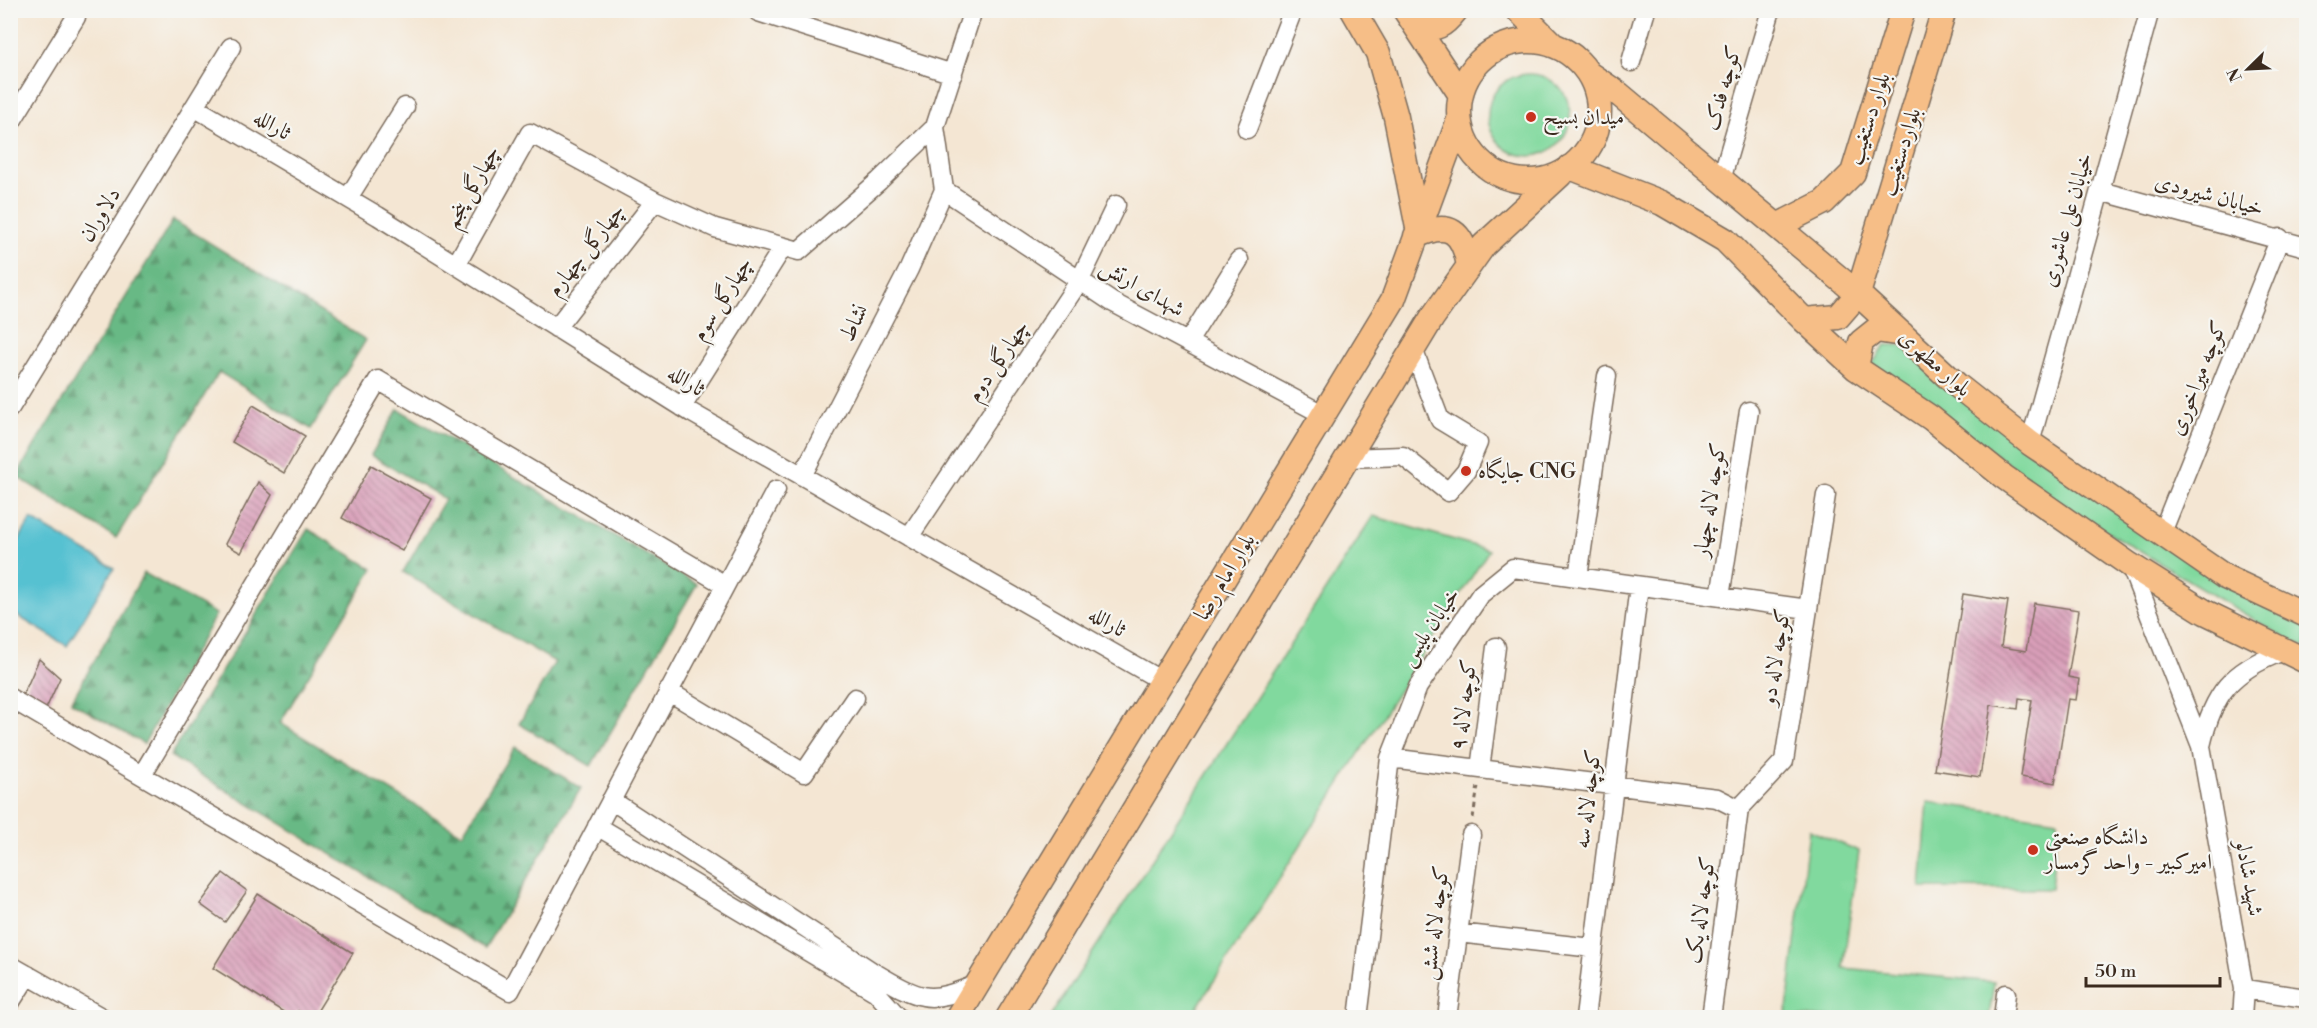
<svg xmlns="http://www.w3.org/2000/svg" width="2317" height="1028" font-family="'Libre Bodoni',Amiri,serif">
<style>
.green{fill:#81d99e;stroke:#5e825e;stroke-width:1.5}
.forest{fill:url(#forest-firs);stroke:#527252;stroke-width:1.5}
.water{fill:#56c1d1;stroke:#487678;stroke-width:1.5}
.building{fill:url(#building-back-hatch)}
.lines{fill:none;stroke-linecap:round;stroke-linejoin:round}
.minor-casing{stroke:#7c6c5d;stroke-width:21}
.major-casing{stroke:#7c6c5d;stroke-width:27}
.path{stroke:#7c6c5d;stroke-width:3;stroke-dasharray:4.5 4.5;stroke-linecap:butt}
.minor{stroke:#fff;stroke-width:18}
.major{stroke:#f6be87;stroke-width:24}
.poi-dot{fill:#c8321e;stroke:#f6f6f2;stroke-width:2}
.labels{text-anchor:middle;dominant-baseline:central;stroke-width:4.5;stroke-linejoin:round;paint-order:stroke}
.street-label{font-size:22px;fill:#3b2a1e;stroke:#f6f6f2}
.poi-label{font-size:22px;fill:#3b2a1e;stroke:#f6f6f2;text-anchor:start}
</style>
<defs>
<pattern id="forest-firs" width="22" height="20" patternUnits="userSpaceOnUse" patternTransform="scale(1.5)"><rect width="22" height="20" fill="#68b985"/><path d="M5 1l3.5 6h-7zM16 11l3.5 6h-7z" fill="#57976c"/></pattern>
<pattern id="building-back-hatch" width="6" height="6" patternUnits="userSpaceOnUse" patternTransform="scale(1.5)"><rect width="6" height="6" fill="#d99fb9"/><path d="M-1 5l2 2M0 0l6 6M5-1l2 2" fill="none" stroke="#b18296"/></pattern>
</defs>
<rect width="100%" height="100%" fill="#f6f6f2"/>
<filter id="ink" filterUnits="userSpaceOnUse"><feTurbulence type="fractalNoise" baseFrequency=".0167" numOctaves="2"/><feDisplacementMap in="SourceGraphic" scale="12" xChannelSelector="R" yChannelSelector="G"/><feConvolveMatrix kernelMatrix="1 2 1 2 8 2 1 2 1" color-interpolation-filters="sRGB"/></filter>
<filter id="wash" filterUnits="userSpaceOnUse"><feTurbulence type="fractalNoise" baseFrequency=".008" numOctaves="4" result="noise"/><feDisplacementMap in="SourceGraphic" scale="24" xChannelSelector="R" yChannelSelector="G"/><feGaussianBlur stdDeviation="1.35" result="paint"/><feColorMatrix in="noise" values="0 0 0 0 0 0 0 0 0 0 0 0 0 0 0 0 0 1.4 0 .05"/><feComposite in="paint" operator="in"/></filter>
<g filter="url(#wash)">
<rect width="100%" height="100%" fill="#f4e6d3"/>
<path class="green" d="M1488 115a41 41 0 1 1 82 0a41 41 0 1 1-82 0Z
M 1885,345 L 1899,345 L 2306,621 L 2306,648 L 2275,632 L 2074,512 L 1872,364 Z
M 1373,516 L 1489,550 L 1191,1017 L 1051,1017 Z
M 1928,802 L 2058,820 L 2051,889 L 1921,888 Z
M 1809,830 L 1859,851 L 1843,968 L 1994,982 L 1989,1017 L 1786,1017 Z"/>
<path class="forest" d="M 173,220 L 366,340 L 311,429 L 219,372 L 116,538 L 16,476 Z
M 398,409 L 697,584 L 591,766 L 519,724 L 555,662 L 403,572 L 445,499 L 371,455 Z
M 308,529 L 373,569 L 280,723 L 462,834 L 515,747 L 581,788 L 485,948 L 170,756 Z
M 144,573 L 216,614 L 144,744 L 71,702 Z"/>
<path class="water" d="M 31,519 L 114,568 L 67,646 L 11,612 L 11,553 Z"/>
<g id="blocks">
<path class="building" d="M 253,405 L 305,436 L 284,473 L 232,442 Z
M 371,465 L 431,498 L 402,551 L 342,518 Z
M 258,482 L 272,495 L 241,553 L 225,544 Z
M 1963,594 L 2008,601 L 2001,647 L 2026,651 L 2034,603 L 2079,610 L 2068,677 L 2079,679 L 2076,700 L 2068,699 L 2055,783 L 2020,777 L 2032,700 L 2019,698 L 2018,709 L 1991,705 L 1980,777 L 1935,770 Z
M 39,659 L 60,678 L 45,711 L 21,700 Z
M 223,873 L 247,891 L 225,922 L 200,904 Z
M 258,894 L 353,953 L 313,1018 L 309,1018 L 298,1011 L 293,1018 L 213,968 Z"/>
</g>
</g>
<g filter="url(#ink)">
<use href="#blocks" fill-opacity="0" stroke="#7c6c5d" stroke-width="1.5"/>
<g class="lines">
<defs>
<path id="minor" d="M 758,12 L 953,74
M 1631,62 L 1646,10
M 194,107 L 378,216 L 692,413 L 1162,681
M 10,124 L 76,17
M 1247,129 L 1293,10
M 1721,180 L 1771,10
M 944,190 L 1112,302 L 1324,415
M 944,190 L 935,127 L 973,10
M 2100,191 L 2306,247
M 348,198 L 405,107
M 456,265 L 530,133 L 655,201 L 715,228 L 799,251 L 879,181 L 935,127
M 556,328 L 655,201
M 1188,342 L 1239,260
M 682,407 L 783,247
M 10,408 L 231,47
M 2030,443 L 2150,10
M 1347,458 L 1403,456 L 1448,492 L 1466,471 L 1478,443 L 1440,420 L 1413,349
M 802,476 L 909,269 L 944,190
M 2161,535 L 2280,238
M 909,537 L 1080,280 L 1116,205
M 2130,565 L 2201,746 L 2244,989 L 2242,1018
M 1578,577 L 1607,376
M 1720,597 L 1749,411
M 668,691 L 804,773 L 855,698
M 10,698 L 510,991 L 776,490
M 2201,746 C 2213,693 2231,671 2283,651
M 1390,758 L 1717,798 L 1739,809
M 1480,769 L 1496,647
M 142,775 L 378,380 L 725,585
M 611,800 L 873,972 C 888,980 906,993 923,996 C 940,1000 962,990 978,984
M 1739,809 L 1784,761 L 1826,495
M 597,826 L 876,992 L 899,1018
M 1458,933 L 1593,948
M 10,965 L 103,1018
M 2244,989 L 2306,998
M 10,1003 L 28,975
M 1358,1018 L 1390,758 L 1418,687 L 1481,594 L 1513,568 L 1808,609
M 1447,1018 L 1471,835
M 1585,1018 L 1639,586
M 1711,1018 L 1739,809
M 2003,1018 L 2006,994"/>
<path id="major" d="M 1353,10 L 1378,53 L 1396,117 L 1418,228
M 1405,10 L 1461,95
M 1518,10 L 1553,45
M 1417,28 C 1437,29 1443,27 1456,10
M1459 111a70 70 0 1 1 140 0a70 70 0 1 1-140 0Z
M 1589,74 L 1620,95 L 1858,294 L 1958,386 L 2030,443 L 2225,577 L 2306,615
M 1570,167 L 1662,203 L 1725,240 L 1804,320 L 1856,368 L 1931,418 L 2004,477 L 2130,565 L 2205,612 L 2306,661
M 1777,226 L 1824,202 L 1853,173 L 1903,10
M 1416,236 C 1450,220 1463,232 1469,266
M 1804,320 L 1838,317 L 1858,294 L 1944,10
M 1856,368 L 1861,342 L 1876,330 L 1902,334
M 957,1018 L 1393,300 L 1459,120
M 1008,1018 L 1432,318 L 1484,245 L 1560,175"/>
</defs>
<use href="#minor" class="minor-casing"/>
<use href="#major" class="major-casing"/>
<path class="path" d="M 1473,818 L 1478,786"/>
<use href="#minor" class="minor"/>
<use href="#major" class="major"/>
</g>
</g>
<g class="poi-dot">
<circle cx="1531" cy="117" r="6"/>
<circle cx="1466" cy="471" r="6"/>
<circle cx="2033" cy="850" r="6"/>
</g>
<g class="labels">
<g class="street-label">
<text transform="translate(1723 88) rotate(-74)">کوچه فدک</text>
<text transform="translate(1869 119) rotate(-72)">بلوار دستغیب</text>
<text transform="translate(272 125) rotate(30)">ثارالله</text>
<text transform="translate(1901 152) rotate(-73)">بلواردستغیب</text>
<text transform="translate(472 187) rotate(-61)">چهارگل پنجم</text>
<text transform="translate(2209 195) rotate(15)">خیابان شیرودی</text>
<text transform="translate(100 215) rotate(-59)">دلاوران</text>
<text transform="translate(2067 220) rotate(-74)">خیابان علی عاشوری</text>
<text transform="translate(586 250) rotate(-52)">چهارگل چهارم</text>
<text transform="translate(1142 288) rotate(30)">شهدای ارتش</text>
<text transform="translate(722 299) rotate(-58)">چهارگل سوم</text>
<text transform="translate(854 323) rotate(-63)">نشاط</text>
<text transform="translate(998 361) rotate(-56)">چهارگل دوم</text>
<text transform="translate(1935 363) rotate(42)">بلوار مطهری</text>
<text transform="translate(2198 378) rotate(-68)">کوچه میراخوری</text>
<text transform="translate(686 381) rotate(32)">ثارالله</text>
<text transform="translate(1710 500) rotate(-81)">کوچه لاله چهار</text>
<text transform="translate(1225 577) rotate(-59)">بلوار امام رضا</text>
<text transform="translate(1107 622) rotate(30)">ثارالله</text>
<text transform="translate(1430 627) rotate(-56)">خیابان پلیس</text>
<text transform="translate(1776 657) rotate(-81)">کوچه لاله دو</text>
<text transform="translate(1464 705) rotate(-83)">کوچه لاله ۹</text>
<text transform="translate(1588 799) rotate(-83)">کوچه لاله سه</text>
<text transform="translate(2249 878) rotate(80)">شهید شادلو</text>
<text transform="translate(1701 910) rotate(-82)">کوچه لاله یک</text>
<text transform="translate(1435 923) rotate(-83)">کوچه لاله شش</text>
</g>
<g class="poi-label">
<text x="1543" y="117">میدان بسیح</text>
<text x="1478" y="471">جایگاه CNG</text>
<text x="2045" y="837">دانشگاه صنعتی<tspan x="2045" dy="25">امیرکبیر - واحد گرمسار</tspan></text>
</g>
</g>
<rect width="2317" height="1028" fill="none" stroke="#f6f6f2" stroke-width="36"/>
<g transform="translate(2248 69) rotate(246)" stroke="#f6f6f2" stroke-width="4.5" paint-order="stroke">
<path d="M0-4.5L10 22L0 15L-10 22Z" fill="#3b2a1e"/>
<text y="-9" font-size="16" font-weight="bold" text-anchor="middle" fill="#3b2a1e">N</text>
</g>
<path d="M2086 977v9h134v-9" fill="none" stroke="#3b2a1e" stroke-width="3"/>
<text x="2095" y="977" font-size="18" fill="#3b2a1e" stroke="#f6f6f2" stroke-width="4.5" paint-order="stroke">50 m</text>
</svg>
